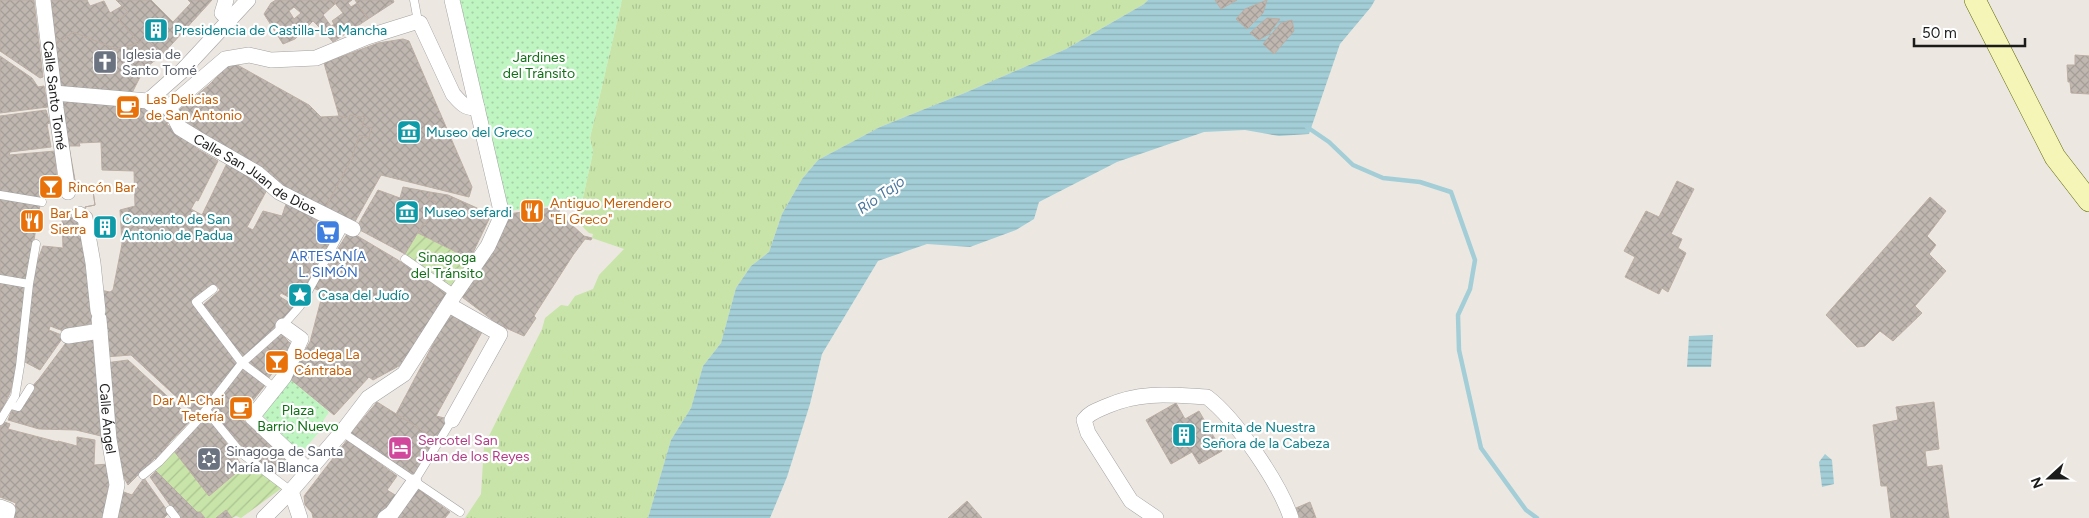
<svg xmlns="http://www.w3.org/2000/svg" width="2089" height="518" font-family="Figtree,sans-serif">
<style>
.grass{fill:url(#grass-tufts)}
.park{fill:url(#park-dots)}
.garden{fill:url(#garden-furrows)}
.water{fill:url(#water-rules)}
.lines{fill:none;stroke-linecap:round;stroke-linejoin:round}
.stream{stroke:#a3ced7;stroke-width:4.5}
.building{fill:url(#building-cross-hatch);stroke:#bcaea4;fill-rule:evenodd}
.lane-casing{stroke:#a2a2a2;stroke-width:9}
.street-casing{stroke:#a2a2a2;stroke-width:16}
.secondary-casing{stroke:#62690b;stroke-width:22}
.lane{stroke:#fff;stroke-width:8}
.street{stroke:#fff;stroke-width:15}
.secondary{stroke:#f4f5b6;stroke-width:21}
.labels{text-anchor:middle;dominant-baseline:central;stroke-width:4.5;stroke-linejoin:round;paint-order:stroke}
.culture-label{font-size:14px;fill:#0d838f;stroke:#fff;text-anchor:start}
.worship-label{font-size:14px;fill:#5b616d;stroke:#fff;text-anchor:start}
.park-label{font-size:14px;fill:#117016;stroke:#fff}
.street-label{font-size:14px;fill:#1b1b1b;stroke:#fff}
.food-label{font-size:14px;fill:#c56008;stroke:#fff;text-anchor:start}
.shop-label{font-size:14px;fill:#366cbe;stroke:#fff}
.hotel-label{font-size:14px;fill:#b23c85;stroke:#fff;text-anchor:start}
.water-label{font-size:15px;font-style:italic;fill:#4b779d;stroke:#fff}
</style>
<defs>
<pattern id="grass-tufts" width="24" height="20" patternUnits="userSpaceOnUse" patternTransform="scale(1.25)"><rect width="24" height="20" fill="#c8e4a9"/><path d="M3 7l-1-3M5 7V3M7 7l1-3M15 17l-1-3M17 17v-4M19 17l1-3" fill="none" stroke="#abc391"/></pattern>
<pattern id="park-dots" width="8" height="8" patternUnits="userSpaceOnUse" patternTransform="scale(1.25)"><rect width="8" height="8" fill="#bff5c1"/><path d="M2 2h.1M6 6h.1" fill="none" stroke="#a4d1a5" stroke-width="1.8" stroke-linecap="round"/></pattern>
<pattern id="garden-furrows" width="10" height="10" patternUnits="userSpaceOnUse" patternTransform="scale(1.25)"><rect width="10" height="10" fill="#c8e4a9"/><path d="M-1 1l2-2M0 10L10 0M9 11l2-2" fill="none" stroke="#abc391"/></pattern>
<pattern id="water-rules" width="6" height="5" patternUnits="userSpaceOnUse" patternTransform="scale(1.25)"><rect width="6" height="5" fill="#a3ced7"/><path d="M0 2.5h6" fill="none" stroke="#8cb0b8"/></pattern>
<pattern id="building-cross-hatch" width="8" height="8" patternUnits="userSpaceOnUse" patternTransform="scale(1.25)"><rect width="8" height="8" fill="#c0b7b1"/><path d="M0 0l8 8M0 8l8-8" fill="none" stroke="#a49d98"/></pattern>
</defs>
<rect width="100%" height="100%" fill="#ece8e1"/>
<path class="grass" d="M 622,0 L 1148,0 L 1144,4 L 1066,49 L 967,92 L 880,127 L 818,160 L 802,179 L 782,214 L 769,252 L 751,266 L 736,288 L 721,343 L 703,366 L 691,408 L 671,440 L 648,518 L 465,518 L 481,494 L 484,446 L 542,329 L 545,318 L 561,305 L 568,306 L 575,296 L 593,289 L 599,275 L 624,249 L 592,238 L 593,234 L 589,233 L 580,224 L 582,202 L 593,152 L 590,138 Z"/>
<path class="park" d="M 458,0 L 622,0 L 590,138 L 593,152 L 582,202 L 508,211 Z
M 289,378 L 329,412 L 323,421 L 326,424 L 300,454 L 261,414 Z"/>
<path class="garden" d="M 418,233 L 469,259 L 452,286 L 405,254 Z
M 174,451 L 209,496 L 250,462 L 282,488 L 241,518 L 236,516 L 232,518 L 226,510 L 216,518 L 205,518 L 200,512 L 197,512 L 156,471 Z"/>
<path class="water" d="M 1148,0 L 1375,0 L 1371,7 L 1340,44 L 1309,134 L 1279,136 L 1245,130 L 1204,132 L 1117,162 L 1039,202 L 1034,219 L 1016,230 L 970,247 L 927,244 L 878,261 L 822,354 L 810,404 L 787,477 L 770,518 L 648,518 L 671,440 L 691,408 L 703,366 L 721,343 L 736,288 L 751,266 L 769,252 L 782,214 L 802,179 L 818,160 L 880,127 L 967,92 L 1066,49 L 1144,4 Z
M 1713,335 L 1711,367 L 1687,367 L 1689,336 Z
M 1825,454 L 1832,460 L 1834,484 L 1822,487 L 1819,462 Z"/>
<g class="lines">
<path class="stream" d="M 1307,127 L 1329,142 L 1353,165 L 1383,178 L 1420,182 L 1451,192 L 1475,260 L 1470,289 L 1458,315 L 1459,350 L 1481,448 L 1526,510 L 1537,518"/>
</g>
<path class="building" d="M 0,0 L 34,0 L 43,77 L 40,78 L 0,51 Z
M 51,0 L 87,0 L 90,6 L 104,1 L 110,13 L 122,6 L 128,12 L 119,20 L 139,43 L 116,49 L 73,32 L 64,39 L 60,40 L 56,45 Z
M 116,0 L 151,0 L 173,22 L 191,3 L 188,0 L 212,0 L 162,55 L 145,38 L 139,43 L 119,20 L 128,12 Z
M 276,0 L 336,0 L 334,2 L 335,4 L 323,15 L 331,26 L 324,32 L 313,21 L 295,39 L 283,44 L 264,14 L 271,3 ZM 294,7 L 301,13 L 294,19 L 289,11 Z
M 336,0 L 352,0 L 348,3 L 351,7 L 357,3 L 368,19 L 333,42 L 324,32 L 334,24 L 332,21 L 343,13 L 334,2 Z
M 355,0 L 393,0 L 394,2 L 368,19 Z
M 1215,0 L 1237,0 L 1221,9 Z
M 1267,0 L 1263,13 L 1247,29 L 1236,19 L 1245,9 Z
M 1267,18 L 1280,19 L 1269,34 L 1259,40 L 1250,33 Z
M 1292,20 L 1294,31 L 1274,54 L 1263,44 L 1281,23 Z
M 73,32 L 116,49 L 139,43 L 145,38 L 162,55 L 144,69 L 131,95 L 59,90 L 56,45 L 60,40 L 64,39 Z
M 403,39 L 409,41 L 472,187 L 469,197 L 381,175 L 352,227 L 323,212 L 352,158 L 359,135 L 369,138 L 371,128 L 362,125 L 365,118 L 350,115 L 349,118 L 339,116 L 324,63 L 378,43 Z
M 2075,55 L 2089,56 L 2089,94 L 2071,93 L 2070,82 L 2068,82 L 2067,65 L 2075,65 Z
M 0,56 L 32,78 L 38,87 L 44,86 L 48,107 L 0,113 Z
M 232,62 L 309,105 L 321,117 L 339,116 L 349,118 L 350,115 L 365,118 L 362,125 L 371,128 L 369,138 L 359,135 L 352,158 L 323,212 L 183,127 L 174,114 L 209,85 Z
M 62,96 L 133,103 L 169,115 L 167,125 L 182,132 L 196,148 L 218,161 L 198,201 L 196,200 L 191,209 L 202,215 L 229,159 L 269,186 L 247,227 L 253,230 L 263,211 L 282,216 L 287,201 L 339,228 L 299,303 L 281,293 L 279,296 L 293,305 L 295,308 L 248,355 L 240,356 L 203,305 L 220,290 L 216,285 L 211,285 L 191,302 L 207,319 L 239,364 L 196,415 L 131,355 L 105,357 L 96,261 L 85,207 L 95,205 L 92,184 L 76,186 L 62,107 Z
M 46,110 L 50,123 L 47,124 L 51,147 L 10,152 L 9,155 L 55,151 L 57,183 L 60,183 L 58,195 L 47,193 L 44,200 L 0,193 L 0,116 Z
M 101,142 L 102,170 L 134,171 L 135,206 L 120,210 L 122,244 L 113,290 L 110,292 L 100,290 L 85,207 L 95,205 L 92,184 L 76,186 L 68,146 L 80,146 L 79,143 Z
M 1677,181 L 1694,189 L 1671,234 L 1682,239 L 1678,248 L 1686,253 L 1668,292 L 1662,288 L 1659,294 L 1625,277 L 1635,257 L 1624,251 L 1646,211 L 1659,217 Z
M 403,187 L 430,192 L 428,199 L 436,202 L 425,225 L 423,224 L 405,254 L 356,228 L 378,190 L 400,198 Z
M 430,192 L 448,195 L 477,208 L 490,217 L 470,259 L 418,233 L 423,224 L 425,225 L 436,202 L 428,199 Z
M 1930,197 L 1946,211 L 1927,236 L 1936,245 L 1929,254 L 1946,271 L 1915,306 L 1922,313 L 1893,341 L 1880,331 L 1865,346 L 1857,347 L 1826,315 Z
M 0,198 L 40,205 L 27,281 L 0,277 Z
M 559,207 L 560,214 L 584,236 L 592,238 L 591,240 L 585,239 L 573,255 L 534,316 L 536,318 L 524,336 L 499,325 L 462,297 L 508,214 Z
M 79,216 L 91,266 L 93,323 L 69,329 L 66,332 L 50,326 L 49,330 L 64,336 L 40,370 L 23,361 L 34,270 L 43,246 L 63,248 L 62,219 Z
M 349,231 L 398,260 L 447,294 L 410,360 L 373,380 L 369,377 L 334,415 L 289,378 L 310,342 L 323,292 L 313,288 Z
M 0,283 L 28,287 L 17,366 L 10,393 L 0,414 Z
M 449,314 L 482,332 L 436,416 L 449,419 L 438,440 L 396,414 Z
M 280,333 L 292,345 L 268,379 L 246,364 Z
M 96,334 L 104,434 L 101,436 L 76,430 L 39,429 L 8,420 L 13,407 L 39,379 L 68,340 Z
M 128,360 L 192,419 L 170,442 L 157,460 L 155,458 L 128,485 L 123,476 L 108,396 L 105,363 Z
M 245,367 L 266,384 L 240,417 L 287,461 L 275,474 L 253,458 L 209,410 L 212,402 Z
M 377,402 L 438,440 L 413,475 L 350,434 Z
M 1934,402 L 1939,449 L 1925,451 L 1927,467 L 1942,465 L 1949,518 L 1891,518 L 1887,486 L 1881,486 L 1873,425 L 1898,420 L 1896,407 Z
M 1176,403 L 1185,419 L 1199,411 L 1222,451 L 1199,464 L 1192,452 L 1171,464 L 1146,420 Z
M 207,415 L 243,467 L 209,496 L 174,451 Z
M 2,421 L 10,424 L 8,429 L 58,442 L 58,441 L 77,446 L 77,437 L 95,440 L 94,465 L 109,464 L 110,487 L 108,487 L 104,518 L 11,518 L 16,503 L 0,497 L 0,424 Z
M 347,440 L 397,476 L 387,490 L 400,498 L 380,518 L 313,518 L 312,513 L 305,505 L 304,496 Z
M 156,471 L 197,512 L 200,512 L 205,518 L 179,518 L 150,477 Z
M 144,478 L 169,513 L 164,518 L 113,518 L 121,491 L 132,495 Z
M 416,487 L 450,512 L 445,518 L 391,518 Z
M 967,501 L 982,518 L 948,518 Z
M 1310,502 L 1316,518 L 1300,518 L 1296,508 Z
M 226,510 L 232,518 L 216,518 Z"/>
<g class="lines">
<defs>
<path id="lane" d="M 414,0 L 417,16 L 415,22
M 0,195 L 42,202
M 405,259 L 455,294
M 0,279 L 29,284
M 213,289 L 196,302 L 242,363 L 275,388
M 11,405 L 18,407 L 30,388
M 206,410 L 241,453 L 291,491
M 0,421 L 15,396 L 20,366 L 29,284 L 36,244
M 342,432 L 460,512
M 143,475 L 159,462 L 198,420 L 242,363 L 278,331 L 300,306 L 344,226
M 414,482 L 452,420
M 170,510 L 176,518"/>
<g id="street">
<path id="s1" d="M 43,0 L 56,108 L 68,192"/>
<path d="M 226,0 L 222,13 L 229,20"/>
<path d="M 54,93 L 148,101"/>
<path d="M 169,107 L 225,59 L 249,55 L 271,60 L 316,58 L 367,37 L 415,22 L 420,23 L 453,94 C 460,102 466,110 477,107"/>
<path id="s2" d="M 169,107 L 180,128 L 198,139 L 257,173 L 279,192 L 353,229"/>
<path d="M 169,107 L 151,104 L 148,101 L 183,70 L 248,0"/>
<path d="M 79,214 L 85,218 L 93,263 L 98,311"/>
<path d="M 449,305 L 500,334 L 452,420"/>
<path id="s3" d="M 99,319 L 109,439 L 117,485 L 110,518"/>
<path d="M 283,326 L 301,339 L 284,377 L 252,417 L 308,470"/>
<path d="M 68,336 L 100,331"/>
<path d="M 291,491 L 300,518"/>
<path d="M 0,507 L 8,510 L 6,518"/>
<path d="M 264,518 L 291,491 L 342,432 L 368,398 L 404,374 L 455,294 L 488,246 L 502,215 L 452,0"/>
<path d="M 385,518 L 392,513 L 414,482"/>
<path d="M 1156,518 L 1131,501 L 1088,433 L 1084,420 C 1090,412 1098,410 1107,406 C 1141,391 1171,395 1207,397 C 1236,419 1280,484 1291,518"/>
</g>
<path id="secondary" d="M 1975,0 L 2055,157 L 2089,201"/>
</defs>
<use href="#lane" class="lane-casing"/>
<use href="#street" class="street-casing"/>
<use href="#secondary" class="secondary-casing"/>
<use href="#lane" class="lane"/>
<use href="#street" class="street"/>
<use href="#secondary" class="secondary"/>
</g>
<defs>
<symbol id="building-square" viewBox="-11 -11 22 22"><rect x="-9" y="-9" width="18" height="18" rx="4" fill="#0f9aa8" stroke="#fff"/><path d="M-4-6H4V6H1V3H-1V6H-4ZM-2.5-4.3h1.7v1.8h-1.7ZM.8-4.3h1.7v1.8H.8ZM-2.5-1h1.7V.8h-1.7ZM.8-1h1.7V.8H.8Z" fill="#fff"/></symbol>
<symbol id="church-square" viewBox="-11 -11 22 22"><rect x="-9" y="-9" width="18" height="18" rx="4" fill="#6b7280" stroke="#fff"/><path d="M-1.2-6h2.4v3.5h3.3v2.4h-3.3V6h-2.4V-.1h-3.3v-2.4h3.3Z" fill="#fff"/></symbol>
<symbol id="cafe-square" viewBox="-11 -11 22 22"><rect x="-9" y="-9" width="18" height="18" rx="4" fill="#e8710a" stroke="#fff"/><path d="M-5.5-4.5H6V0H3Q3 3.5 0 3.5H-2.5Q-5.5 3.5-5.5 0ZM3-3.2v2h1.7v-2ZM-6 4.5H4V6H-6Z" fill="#fff"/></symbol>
<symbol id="museum-square" viewBox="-11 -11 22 22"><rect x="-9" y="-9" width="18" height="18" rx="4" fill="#0f9aa8" stroke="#fff"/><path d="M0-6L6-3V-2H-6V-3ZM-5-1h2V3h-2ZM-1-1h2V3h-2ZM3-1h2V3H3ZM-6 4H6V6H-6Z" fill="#fff"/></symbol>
<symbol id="bar-square" viewBox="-11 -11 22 22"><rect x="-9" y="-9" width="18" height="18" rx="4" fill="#e8710a" stroke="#fff"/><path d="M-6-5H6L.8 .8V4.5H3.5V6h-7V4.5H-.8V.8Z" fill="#fff"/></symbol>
<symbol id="restaurant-square" viewBox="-11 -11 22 22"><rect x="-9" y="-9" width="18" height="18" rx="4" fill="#e8710a" stroke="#fff"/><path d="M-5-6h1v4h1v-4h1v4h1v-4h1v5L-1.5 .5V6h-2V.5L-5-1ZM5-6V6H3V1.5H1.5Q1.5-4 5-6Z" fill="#fff"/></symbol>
<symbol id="supermarket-square" viewBox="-11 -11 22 22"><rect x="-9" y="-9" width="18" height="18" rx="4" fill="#3f7fe0" stroke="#fff"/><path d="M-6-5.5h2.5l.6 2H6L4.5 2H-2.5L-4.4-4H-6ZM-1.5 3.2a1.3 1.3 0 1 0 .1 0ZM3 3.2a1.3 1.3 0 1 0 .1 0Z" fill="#fff"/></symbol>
<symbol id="sight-square" viewBox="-11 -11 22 22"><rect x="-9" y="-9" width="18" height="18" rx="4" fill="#0f9aa8" stroke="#fff"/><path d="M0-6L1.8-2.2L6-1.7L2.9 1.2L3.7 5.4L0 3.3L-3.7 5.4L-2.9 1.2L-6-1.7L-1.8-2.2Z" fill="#fff"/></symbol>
<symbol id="hotel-square" viewBox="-11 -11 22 22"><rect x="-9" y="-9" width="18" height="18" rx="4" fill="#d1479c" stroke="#fff"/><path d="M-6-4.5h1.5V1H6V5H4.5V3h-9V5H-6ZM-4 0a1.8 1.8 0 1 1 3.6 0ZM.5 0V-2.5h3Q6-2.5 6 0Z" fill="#fff"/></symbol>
<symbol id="synagogue-square" viewBox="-11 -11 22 22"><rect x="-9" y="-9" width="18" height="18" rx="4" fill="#6b7280" stroke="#fff"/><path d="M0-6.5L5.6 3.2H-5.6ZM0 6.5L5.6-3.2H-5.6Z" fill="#fff"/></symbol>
</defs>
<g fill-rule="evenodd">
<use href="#building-square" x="142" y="16" width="28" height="28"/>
<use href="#church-square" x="91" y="48" width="28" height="28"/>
<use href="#cafe-square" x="114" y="93" width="28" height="28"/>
<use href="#museum-square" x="395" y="118" width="28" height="28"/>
<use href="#bar-square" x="37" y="173" width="28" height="28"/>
<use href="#restaurant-square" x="518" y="197" width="28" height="28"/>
<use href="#museum-square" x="393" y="198" width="28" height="28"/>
<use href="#restaurant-square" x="18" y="207" width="28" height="28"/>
<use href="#building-square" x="91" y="213" width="28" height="28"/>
<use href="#supermarket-square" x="314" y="218" width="28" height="28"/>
<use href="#sight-square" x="286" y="281" width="28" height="28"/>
<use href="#bar-square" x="263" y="348" width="28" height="28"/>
<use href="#cafe-square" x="227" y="394" width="28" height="28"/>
<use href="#building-square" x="1170" y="421" width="28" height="28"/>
<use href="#hotel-square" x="386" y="434" width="28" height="28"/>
<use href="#synagogue-square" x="195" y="445" width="28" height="28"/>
</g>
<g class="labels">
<g class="culture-label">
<text x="174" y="30">Presidencia de Castilla-La Mancha</text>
<text x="426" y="132">Museo del Greco</text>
<text x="424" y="212">Museo sefardi</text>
<text x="122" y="219">Convento de San<tspan x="122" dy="16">Antonio de Padua</tspan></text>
<text x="318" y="295">Casa del Judío</text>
<text x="1202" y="427">Ermita de Nuestra<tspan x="1202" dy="16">Señora de la Cabeza</tspan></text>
</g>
<g class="worship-label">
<text x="122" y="54">Iglesia de<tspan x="122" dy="16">Santo Tomé</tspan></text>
<text x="226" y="451">Sinagoga de Santa<tspan x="226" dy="16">María la Blanca</tspan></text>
</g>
<g class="park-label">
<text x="539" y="57">Jardines<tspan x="539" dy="16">del Tránsito</tspan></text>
<text x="447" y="257">Sinagoga<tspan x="447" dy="16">del Tránsito</tspan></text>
<text x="298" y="410">Plaza<tspan x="298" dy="16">Barrio Nuevo</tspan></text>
</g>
<g class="street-label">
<text stroke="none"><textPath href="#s1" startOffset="96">Calle Santo Tomé</textPath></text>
<text stroke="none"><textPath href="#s2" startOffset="112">Calle San Juan de Dios</textPath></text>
<text stroke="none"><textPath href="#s3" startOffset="100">Calle Ángel</textPath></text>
</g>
<g class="food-label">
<text x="146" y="99">Las Delicias<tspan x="146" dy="16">de San Antonio</tspan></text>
<text x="68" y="187">Rincón Bar</text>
<text x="550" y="203">Antiguo Merendero<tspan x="550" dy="16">"El Greco"</tspan></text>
<text x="50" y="213">Bar La<tspan x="50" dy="16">Sierra</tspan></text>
<text x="294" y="354">Bodega La<tspan x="294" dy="16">Cántraba</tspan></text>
<text x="224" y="400" text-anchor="end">Dar Al-Chai<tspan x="224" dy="16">Tetería</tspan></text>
</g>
<g class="shop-label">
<text x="328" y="256">ARTESANÍA<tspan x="328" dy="16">L. SIMÓN</tspan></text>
</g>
<g class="hotel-label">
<text x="418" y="440">Sercotel San<tspan x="418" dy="16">Juan de los Reyes</tspan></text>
</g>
<g class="water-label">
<text transform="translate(881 195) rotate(-35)">Río Tajo</text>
</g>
</g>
<g transform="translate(2049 478) rotate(249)" stroke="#ffffff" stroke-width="4" paint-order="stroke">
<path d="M0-4L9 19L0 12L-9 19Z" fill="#1b1b1b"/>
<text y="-8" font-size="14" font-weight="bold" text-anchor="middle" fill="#1b1b1b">N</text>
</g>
<path d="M1914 38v8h111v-8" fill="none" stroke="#1b1b1b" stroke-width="2.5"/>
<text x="1922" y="38" font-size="15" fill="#1b1b1b" stroke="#ffffff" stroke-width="4" paint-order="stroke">50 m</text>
</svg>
